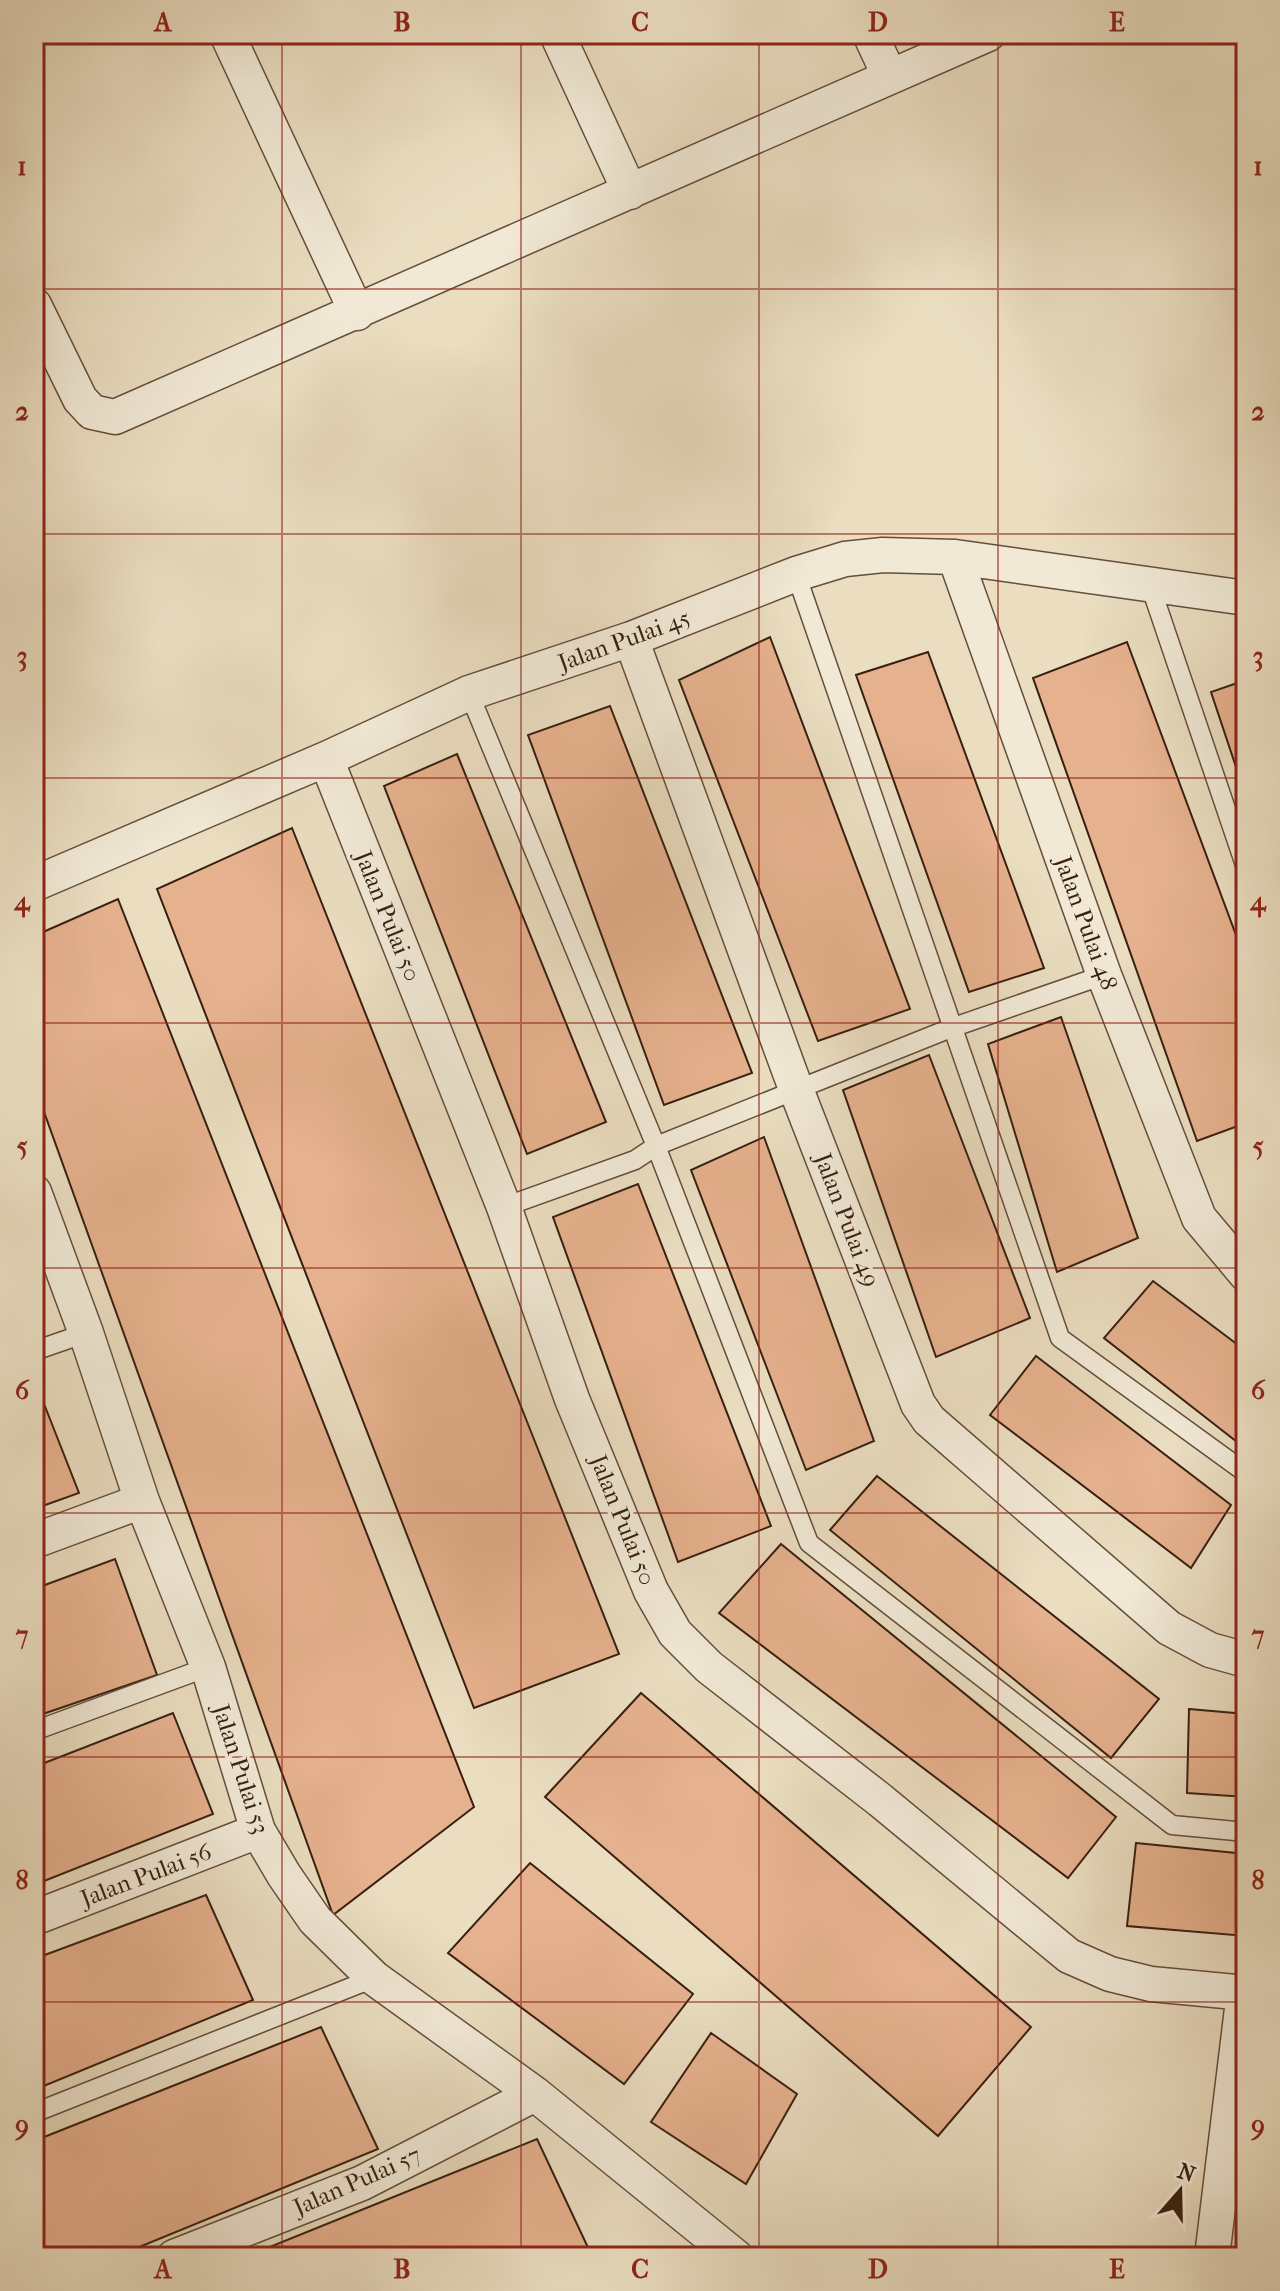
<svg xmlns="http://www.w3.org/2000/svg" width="1280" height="2291" font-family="'IM FELL French Canon',serif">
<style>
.building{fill:#e6b18e;stroke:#381f10;stroke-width:2}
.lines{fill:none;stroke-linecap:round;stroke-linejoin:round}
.service-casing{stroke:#644e3c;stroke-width:21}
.minor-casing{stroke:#644e3c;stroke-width:37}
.service{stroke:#f1e9d6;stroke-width:18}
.minor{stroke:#f1e9d6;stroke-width:34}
.grid{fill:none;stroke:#8f2418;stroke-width:2;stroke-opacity:0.55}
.labels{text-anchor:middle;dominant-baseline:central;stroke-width:7;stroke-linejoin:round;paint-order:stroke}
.street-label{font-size:24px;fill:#381f10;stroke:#f1e9d6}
.neatline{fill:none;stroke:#8f2418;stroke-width:3}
.grid-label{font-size:26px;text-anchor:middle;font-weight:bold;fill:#8f2418}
</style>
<rect width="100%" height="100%" fill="#eaddc0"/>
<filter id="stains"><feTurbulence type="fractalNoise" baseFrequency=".0025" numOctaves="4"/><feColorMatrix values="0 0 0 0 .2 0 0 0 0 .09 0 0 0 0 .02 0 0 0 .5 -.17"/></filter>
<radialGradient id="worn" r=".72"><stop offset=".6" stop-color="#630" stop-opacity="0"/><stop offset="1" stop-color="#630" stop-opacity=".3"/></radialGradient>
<path class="building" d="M 770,637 L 910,1009 L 818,1041 L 679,680 Z
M 1127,642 L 1246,962 L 1246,1123 L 1197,1141 L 1033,678 Z
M 928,652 L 1044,968 L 969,992 L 856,675 Z
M 1246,680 L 1246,797 L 1211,692 Z
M 610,706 L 752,1073 L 664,1105 L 528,735 Z
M 457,754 L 606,1122 L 527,1154 L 384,786 Z
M 292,828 L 619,1654 L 474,1708 L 157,889 Z
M 118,899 L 474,1807 L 333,1915 L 34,1084 L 34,936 Z
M 1061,1017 L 1138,1238 L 1057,1272 L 988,1044 Z
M 929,1055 L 1030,1318 L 936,1357 L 843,1090 Z
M 764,1137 L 874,1441 L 806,1470 L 691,1170 Z
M 638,1184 L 771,1526 L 678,1562 L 553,1217 Z
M 1153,1281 L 1246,1351 L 1246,1449 L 1104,1338 Z
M 1036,1356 L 1231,1505 L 1191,1568 L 990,1415 Z
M 37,1386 L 79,1493 L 34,1509 L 34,1387 Z
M 877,1476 L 1159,1699 L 1111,1758 L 830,1530 Z
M 781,1544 L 1116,1817 L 1068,1878 L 719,1613 Z
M 115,1559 L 157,1675 L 34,1717 L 34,1589 Z
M 641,1693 L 1031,2027 L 938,2136 L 545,1797 Z
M 1189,1709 L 1246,1714 L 1246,1797 L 1187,1793 Z
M 173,1713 L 213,1814 L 34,1885 L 34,1767 Z
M 1136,1843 L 1246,1854 L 1246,1936 L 1127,1926 Z
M 530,1863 L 693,1994 L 624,2084 L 448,1953 Z
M 206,1895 L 253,2000 L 34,2090 L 34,1959 Z
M 321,2027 L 378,2149 L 115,2257 L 34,2257 L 34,2141 Z
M 711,2033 L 797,2094 L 746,2184 L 651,2122 Z
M 537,2139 L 592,2256 L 245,2257 Z"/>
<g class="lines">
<defs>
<path id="service" d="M 796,574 L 1060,1338 L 1246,1473
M 1150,585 L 1246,868
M 469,693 L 656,1146 L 809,1543 L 1172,1825 L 1246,1832
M 504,1207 L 635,1160 L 656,1146 L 951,1028 L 1104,975
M 34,1351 L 86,1333
M 34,1731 L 208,1667
M 34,2113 L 374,1978
M 697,2257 L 721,2248"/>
<path id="minor" d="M 227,34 L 357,313
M 557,34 L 630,192
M 870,34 L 890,77
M 34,305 L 80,399 L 92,412 L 115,417 L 988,34
M 955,557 L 1104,975 L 1199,1218 L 1246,1274
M 631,639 L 796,1089 L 918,1404 L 929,1420 L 1169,1628 L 1210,1650 L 1246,1660
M 326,759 L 504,1207 L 572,1399 L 651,1591 L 675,1633 L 709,1667 L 880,1800 L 1069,1956 L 1110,1974 L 1151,1984 L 1246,1993
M 34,884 L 326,759 L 469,693 L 631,639 L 796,574 L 845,559 L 883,555 L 955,557 L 1246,598
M 34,1192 L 86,1333 L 142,1501 L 208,1667 L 258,1831 L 284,1875 L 315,1920 L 374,1978 L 535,2094 L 736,2257
M 34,1541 L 142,1501
M 34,1918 L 258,1831
M 174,2257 L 362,2183 L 535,2094
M 1212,2257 L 1244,1992"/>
</defs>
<use href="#service" class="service-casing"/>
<use href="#minor" class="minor-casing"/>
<use href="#service" class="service"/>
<use href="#minor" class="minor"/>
</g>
<path class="grid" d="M 282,34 L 282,2257M 521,34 L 521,2257M 759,34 L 759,2257M 998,34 L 998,2257M 34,289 L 1246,289M 34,534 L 1246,534M 34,778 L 1246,778M 34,1023 L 1246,1023M 34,1268 L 1246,1268M 34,1513 L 1246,1513M 34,1757 L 1246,1757M 34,2002 L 1246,2002"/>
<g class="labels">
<g class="street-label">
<text transform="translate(624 640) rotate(-20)">Jalan Pulai 45</text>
<text transform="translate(388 916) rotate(68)">Jalan Pulai 50</text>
<text transform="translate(1086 923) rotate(70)">Jalan Pulai 48</text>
<text transform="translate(847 1220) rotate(69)">Jalan Pulai 49</text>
<text transform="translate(623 1520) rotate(68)">Jalan Pulai 50</text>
<text transform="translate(241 1769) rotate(72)">Jalan Pulai 53</text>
<text transform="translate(146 1875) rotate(-21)">Jalan Pulai 56</text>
<text transform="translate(357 2181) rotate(-24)">Jalan Pulai 57</text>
</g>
</g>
<rect width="1280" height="2291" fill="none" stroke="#eaddc0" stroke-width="88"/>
<g transform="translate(1180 2191) rotate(20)" stroke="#f1e9d6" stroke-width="6" paint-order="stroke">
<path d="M0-6L14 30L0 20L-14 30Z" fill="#381f10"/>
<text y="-12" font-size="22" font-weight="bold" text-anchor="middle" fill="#381f10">N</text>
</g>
<rect x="44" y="44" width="1192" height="2203" class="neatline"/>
<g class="grid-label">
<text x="163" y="31">A</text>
<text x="402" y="31">B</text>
<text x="640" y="31">C</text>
<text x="878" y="31">D</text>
<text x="1117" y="31">E</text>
<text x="22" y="175">1</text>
<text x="1258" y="175">1</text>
<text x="22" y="420">2</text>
<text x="1258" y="420">2</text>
<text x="22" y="665">3</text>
<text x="1258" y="665">3</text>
<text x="22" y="910">4</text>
<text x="1258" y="910">4</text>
<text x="22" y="1155">5</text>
<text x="1258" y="1155">5</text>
<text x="22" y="1399">6</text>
<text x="1258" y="1399">6</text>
<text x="22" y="1644">7</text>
<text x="1258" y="1644">7</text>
<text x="22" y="1889">8</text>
<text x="1258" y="1889">8</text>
<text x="22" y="2134">9</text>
<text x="1258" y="2134">9</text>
<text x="163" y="2278">A</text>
<text x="402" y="2278">B</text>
<text x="640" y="2278">C</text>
<text x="878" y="2278">D</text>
<text x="1117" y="2278">E</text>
</g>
<rect width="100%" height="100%" filter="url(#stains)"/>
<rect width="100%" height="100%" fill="url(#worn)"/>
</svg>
